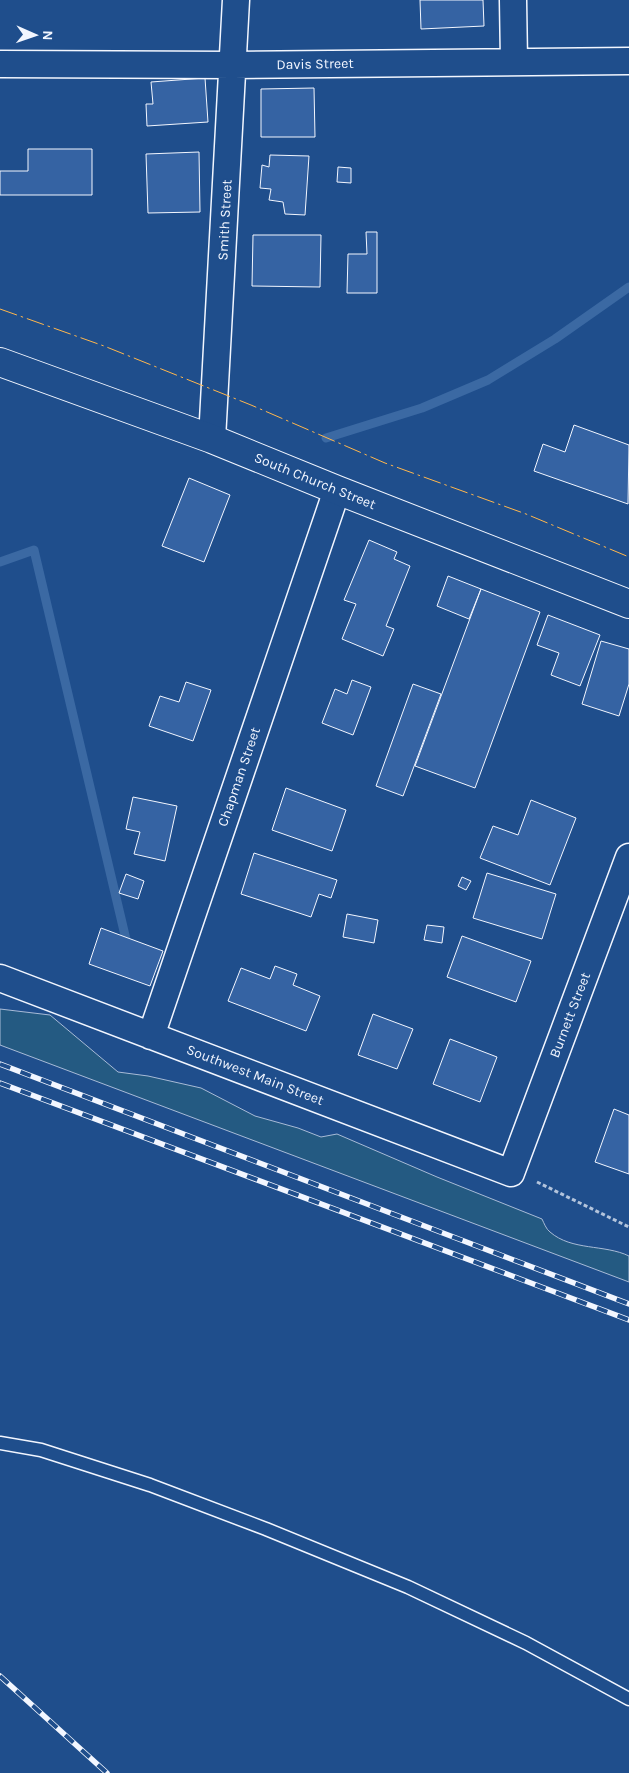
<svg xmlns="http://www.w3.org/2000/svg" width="629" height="1773" font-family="Karla,sans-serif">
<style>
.green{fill:#245a82;stroke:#a8bbd7}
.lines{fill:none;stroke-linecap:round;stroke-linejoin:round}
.stream{stroke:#3b69a3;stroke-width:9}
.building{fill:#3563a3;stroke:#f2f6ff}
.service-casing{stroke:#f2f6ff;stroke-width:15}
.minor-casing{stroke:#f2f6ff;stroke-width:29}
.primary-casing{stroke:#f2f6ff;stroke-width:30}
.path{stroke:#b3c4dc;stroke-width:3;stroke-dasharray:4 2.5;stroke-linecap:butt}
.service{stroke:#1f4e8c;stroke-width:12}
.minor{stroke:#1f4e8c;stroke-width:26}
.primary{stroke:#1f4e8c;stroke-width:28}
.rail-casing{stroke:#f2f6ff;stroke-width:5.5}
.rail{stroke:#1f4e8c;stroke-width:4;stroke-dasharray:11;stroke-linecap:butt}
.power{stroke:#ffb74d;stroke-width:1;stroke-dasharray:18 4 2.5 4;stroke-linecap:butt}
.labels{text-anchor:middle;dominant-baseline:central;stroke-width:4;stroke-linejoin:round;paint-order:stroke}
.street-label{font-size:14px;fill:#f2f6ff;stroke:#1f4e8c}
</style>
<rect width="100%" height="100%" fill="#1f4e8c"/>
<path class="green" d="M 0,1009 L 50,1015 L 118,1072 L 148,1076 L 201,1088 L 255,1116 L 298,1128 L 321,1137 L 337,1134 L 437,1177 L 542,1219 C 544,1223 546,1229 550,1232 C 572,1251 604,1244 629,1256 L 629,1282 L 0,1045 Z"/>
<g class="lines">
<path class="stream" d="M 326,438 L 422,408 L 488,380 L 555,339 L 629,287
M 0,562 L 34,550 L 128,948"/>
</g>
<path class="building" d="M 420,0 L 483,0 L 484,26 L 421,29 Z
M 205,78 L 208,122 L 147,126 L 146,104 L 153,104 L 151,82 Z
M 314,88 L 315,137 L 261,137 L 261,89 Z
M 28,149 L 92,149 L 92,195 L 0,195 L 0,171 L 28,171 Z
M 199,152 L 200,212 L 148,213 L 146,154 Z
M 270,155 L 309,156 L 305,215 L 285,214 L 283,202 L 269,200 L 271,189 L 260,188 L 262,165 L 269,167 Z
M 338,167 L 351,168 L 351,183 L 337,182 Z
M 366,232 L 377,232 L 377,293 L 347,293 L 348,254 L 367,254 Z
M 253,235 L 321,235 L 320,287 L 252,286 Z
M 574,425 L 629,445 L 628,504 L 534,471 L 543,444 L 565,452 Z
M 189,478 L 230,495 L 204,562 L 162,546 Z
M 369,540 L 397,552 L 394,559 L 410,566 L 386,626 L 394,629 L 383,656 L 342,639 L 356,604 L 344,600 Z
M 448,576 L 481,589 L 469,619 L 437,606 Z
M 481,589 L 540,612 L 475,788 L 415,766 Z
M 548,615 L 600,635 L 580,686 L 551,675 L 559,653 L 537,645 Z
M 601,641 L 629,649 L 629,684 L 619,716 L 582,704 Z
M 352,680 L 371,687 L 353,735 L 322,723 L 335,689 L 347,694 Z
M 186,682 L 211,690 L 193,741 L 149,726 L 160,696 L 179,702 Z
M 413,684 L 441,694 L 403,796 L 376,786 Z
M 286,788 L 346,810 L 332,851 L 272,830 Z
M 133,797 L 177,806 L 165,861 L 134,854 L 140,832 L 126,829 Z
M 531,800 L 576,818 L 550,885 L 480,858 L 493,826 L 518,835 Z
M 254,853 L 337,880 L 331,898 L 319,894 L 311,917 L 241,894 Z
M 487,873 L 556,894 L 542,939 L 473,918 Z
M 126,874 L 144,881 L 138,899 L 119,893 Z
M 462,877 L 471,881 L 466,890 L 458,886 Z
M 347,914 L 378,920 L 374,943 L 343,937 Z
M 427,925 L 444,927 L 442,943 L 424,940 Z
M 101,928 L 163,951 L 150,986 L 89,964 Z
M 462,936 L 531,961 L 516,1002 L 447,977 Z
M 275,966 L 297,974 L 293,985 L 320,996 L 306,1031 L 228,1001 L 241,968 L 270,979 Z
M 373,1014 L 413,1029 L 397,1069 L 358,1055 Z
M 450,1039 L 497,1057 L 480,1102 L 433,1084 Z
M 614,1109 L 629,1115 L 629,1174 L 595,1162 Z"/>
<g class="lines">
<defs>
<path id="service" d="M 0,1443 L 41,1450 L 150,1485 L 266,1529 L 408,1587 L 526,1643 L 629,1699"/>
<path id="minor" d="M 513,0 L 514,61
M 0,64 L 234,65 L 629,61
M 212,439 L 236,0
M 0,978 L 511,1173 L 629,857
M 151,1036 L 337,490"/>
<path id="primary" d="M 0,362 L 212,439 L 337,490 L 629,604"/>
</defs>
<use href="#service" class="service-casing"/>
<use href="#minor" class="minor-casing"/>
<use href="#primary" class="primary-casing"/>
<path class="path" d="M 537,1182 L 629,1227"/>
<use href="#service" class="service"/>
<use href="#minor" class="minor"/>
<use href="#primary" class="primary"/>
<defs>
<path id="rail" d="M 0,1064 L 629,1304
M 0,1083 L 629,1320
M 0,1676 L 107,1773"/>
</defs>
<use href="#rail" class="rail-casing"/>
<use href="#rail" class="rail"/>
<path class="power" d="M 0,309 L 104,346 L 251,405 L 385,463 L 526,514 L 629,557"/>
</g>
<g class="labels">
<g class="street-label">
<text transform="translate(315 64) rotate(-1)">Davis Street</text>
<text transform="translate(225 220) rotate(-87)">Smith Street</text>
<text transform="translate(315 481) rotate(22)">South Church Street</text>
<text transform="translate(239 777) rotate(-71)">Chapman Street</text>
<text transform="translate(570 1015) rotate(-69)">Burnett Street</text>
<text transform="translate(255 1075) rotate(21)">Southwest Main Street</text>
</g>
</g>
<g transform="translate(35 35) rotate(92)" stroke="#1f4e8c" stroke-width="4" paint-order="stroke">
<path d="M0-4L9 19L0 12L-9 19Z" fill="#f2f6ff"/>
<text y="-8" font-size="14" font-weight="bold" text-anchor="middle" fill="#f2f6ff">N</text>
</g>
</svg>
